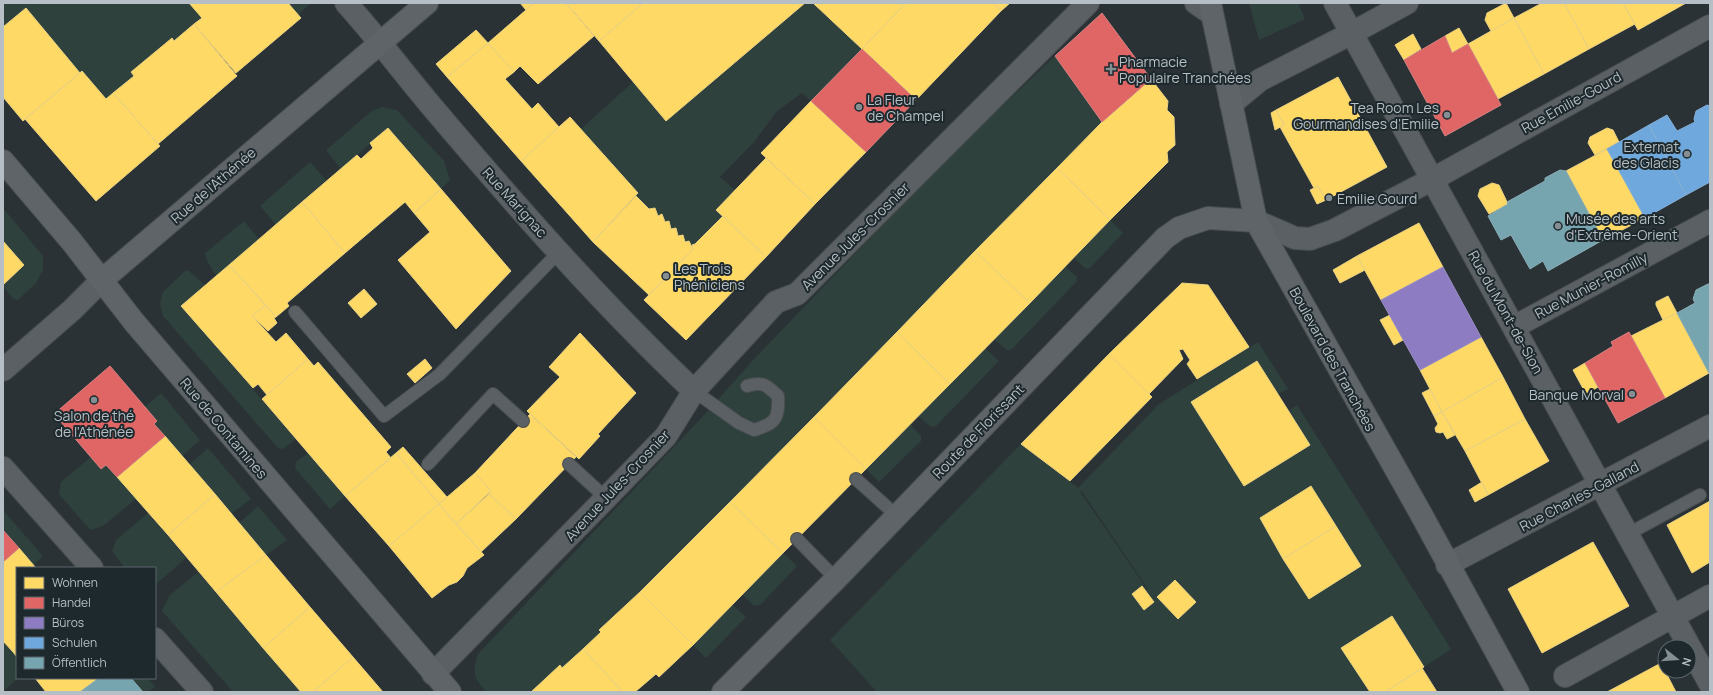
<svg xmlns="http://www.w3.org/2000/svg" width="1713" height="695" font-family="Manrope,sans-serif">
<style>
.green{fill:#2e413d;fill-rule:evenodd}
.homes{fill:#ffd966;stroke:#e9d182}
.shops{fill:#e06666;stroke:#d38182}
.offices{fill:#8e7cc3;stroke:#9a90c4}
.schools{fill:#6fa8dc;stroke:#84afd5}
.public{fill:#76a5af;stroke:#89adb6}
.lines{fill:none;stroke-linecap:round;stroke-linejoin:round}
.lane-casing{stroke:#484d50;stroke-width:14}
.street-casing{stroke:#484d50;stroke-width:24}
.secondary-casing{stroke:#484d50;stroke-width:24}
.lane{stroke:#5a6063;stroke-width:12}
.street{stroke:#5a6063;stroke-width:22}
.secondary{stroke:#5e6467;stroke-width:22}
.poi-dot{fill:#848e93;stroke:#1e292e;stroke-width:1.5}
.labels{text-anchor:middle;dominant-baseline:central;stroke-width:4;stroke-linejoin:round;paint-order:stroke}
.poi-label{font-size:14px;fill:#b5bfc5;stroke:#1e292e;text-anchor:start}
.street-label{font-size:14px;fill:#b5bfc5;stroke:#1e292e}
</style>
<rect width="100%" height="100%" fill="#2a3235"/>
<path class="green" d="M 3,3 L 189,3 L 202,18 L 174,41 L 171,38 L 131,72 L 134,76 L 106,99 L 82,71 L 80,73 L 26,8 L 3,27 Z
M 288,3 L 311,3 L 298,15 Z
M 805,3 L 813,3 L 862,49 L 811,101 L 802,93 L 777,111 L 754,142 L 720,177 L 735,190 L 716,210 L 723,216 L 695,244 L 692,245 L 689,241 L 685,242 L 683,235 L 678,236 L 676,228 L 671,229 L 669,221 L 665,222 L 662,214 L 658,216 L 655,208 L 649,209 L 636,196 L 638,193 L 581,129 L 633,82 L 666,121 Z
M 1249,3 L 1298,3 L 1305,19 L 1259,40 Z
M 1055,56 L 1102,122 L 730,502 L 640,592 L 599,629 L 601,632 L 562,668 L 560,665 L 531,692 L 486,692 C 473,676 472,673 478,654 L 706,413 L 754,359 L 994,109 L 997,111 Z
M 382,107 L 397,110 L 444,161 L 450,180 L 441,189 L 388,128 L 341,169 L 326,150 L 372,111 Z
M 310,162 L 326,180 L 276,225 L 260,206 Z
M 3,208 L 43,256 L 43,270 L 36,283 L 18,300 L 13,299 L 3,286 L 24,265 L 3,241 Z
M 1110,220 L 1123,233 L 1090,268 L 1086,269 L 1074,258 Z
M 244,221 L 259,239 L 216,276 L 207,261 L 205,253 Z
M 1065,266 L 1077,277 L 1077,281 L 1012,349 L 1007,350 L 994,339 Z
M 185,271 L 189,271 L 205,285 L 181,306 L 296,439 L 283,449 L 278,448 L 163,316 L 160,304 L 163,292 Z
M 1258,342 L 1288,389 L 1278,394 L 1288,411 L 1297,405 L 1451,649 L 1424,667 L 1392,616 L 1342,648 L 1370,692 L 877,692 L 830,640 L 1021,444 L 1078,488 L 1159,404 ZM 1079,490 L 1083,493 L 1148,589 L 1147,589 Z
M 985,348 L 999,361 L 936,426 L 931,427 L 918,416 Z
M 161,393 L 200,440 L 182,456 L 154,424 L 157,421 L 145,407 Z
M 910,424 L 921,436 L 921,441 L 879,482 L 866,469 Z
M 208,448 L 251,499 L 231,514 L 189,465 Z
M 308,453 L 345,496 L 330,509 L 295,468 L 296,462 Z
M 91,457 L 106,465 L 136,499 L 103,526 L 90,530 L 59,494 L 61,482 Z
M 258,506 L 287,540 L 266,555 L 239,523 Z
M 3,510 L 43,556 L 33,565 L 3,530 Z
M 148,513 L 186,558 L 155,585 L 155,568 L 125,568 L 112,551 L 116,540 Z
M 783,553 L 797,566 L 760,605 L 754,606 L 743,595 Z
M 198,572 L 301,692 L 233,692 L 162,611 L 170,595 Z
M 733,605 L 746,617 L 706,658 L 693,645 Z
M 3,641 L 17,657 L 17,678 L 18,678 L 3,692 Z
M 131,678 L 148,678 L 155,687 L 148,692 L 143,692 Z"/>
<path class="homes" d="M 189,3 L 288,3 L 301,18 L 236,73 L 194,24 L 202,18 Z
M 520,3 L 534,3 L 526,10 Z
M 534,3 L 566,3 L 594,36 L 538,84 L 520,66 L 514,72 L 488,43 Z
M 566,3 L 643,3 L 599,41 Z
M 643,3 L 805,3 L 666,121 L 599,41 Z
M 813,3 L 906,3 L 862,49 Z
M 906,3 L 994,3 L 1001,11 L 916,100 L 862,49 Z
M 994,3 L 1010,3 L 1001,11 Z
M 1506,3 L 1514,18 L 1491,31 L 1485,20 L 1487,13 Z
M 1542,3 L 1564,3 L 1589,49 L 1544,74 L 1514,18 Z
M 1564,3 L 1623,3 L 1635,24 L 1589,49 Z
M 1623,3 L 1686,3 L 1638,30 Z
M 26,8 L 80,73 L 23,121 L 3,97 L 3,27 Z
M 1514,18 L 1544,74 L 1498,99 L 1468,44 Z
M 194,24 L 237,76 L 158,144 L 113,93 L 134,76 L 131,72 L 172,38 L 174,41 Z
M 1459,28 L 1468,44 L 1452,53 L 1445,36 Z
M 476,30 L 488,43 L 447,77 L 436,64 Z
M 1413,34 L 1421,49 L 1404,60 L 1395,45 Z
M 488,43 L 514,72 L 505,79 L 532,109 L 538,103 L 559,127 L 521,161 L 447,77 Z
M 82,71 L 106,99 L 113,93 L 160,146 L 96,201 L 25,119 Z
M 1338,77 L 1387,167 L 1326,200 L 1318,186 L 1314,188 L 1280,127 L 1284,125 L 1276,110 Z
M 1151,79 L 1168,101 L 1167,110 L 1174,117 L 1175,145 L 1167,152 L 1168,162 L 1110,220 L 1057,168 L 1102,122 Z
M 811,101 L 866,152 L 815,204 L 761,153 Z
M 1276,110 L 1284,125 L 1275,130 L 1271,113 Z
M 570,117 L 638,193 L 593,242 L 521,161 Z
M 388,128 L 441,189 L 414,213 L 405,202 L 345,253 L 302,202 L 357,155 L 361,159 L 373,148 L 370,143 Z
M 1607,128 L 1613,130 L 1619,142 L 1595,155 L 1588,143 L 1590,137 Z
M 1607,149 L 1645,218 L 1603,240 L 1566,171 Z
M 766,158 L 815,204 L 766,257 L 716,210 Z
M 1057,168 L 1110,220 L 1030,303 L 975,251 Z
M 1492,183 L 1499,185 L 1508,204 L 1489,214 L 1478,196 L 1480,189 Z
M 1318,186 L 1326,200 L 1317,204 L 1310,190 Z
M 441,189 L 511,271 L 456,329 L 398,260 L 430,232 L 414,213 Z
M 636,196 L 649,209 L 655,208 L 658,216 L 662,214 L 665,222 L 669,221 L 671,229 L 676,228 L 678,236 L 683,235 L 685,242 L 689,241 L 693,249 L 649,295 L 593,242 Z
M 302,202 L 345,253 L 287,303 L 289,306 L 276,317 L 229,265 Z
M 723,216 L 766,257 L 686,340 L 644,300 L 693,249 L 692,245 L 695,244 Z
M 1419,223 L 1443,267 L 1381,300 L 1357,256 Z
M 3,241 L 24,265 L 3,285 Z
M 975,251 L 1030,303 L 950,384 L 897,332 Z
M 1357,256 L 1365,270 L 1340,283 L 1333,270 Z
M 229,265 L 266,305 L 252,316 L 276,342 L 286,333 L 308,359 L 267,395 L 258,384 L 253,388 L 181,306 Z
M 1182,283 L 1208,285 L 1249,347 L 1197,379 L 1187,364 L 1190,360 L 1183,349 L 1179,350 L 1183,359 L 1149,394 L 1109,354 Z
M 364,289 L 377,304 L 361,318 L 348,303 Z
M 1668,296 L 1677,313 L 1663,320 L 1656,305 L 1656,302 Z
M 266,305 L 276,317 L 274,318 L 277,323 L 268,331 L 252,316 Z
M 1677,313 L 1709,373 L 1665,398 L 1631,336 Z
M 1390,315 L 1403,340 L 1394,345 L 1380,320 Z
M 897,332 L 950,384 L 866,469 L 814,417 Z
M 580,333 L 636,393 L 598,434 L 600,436 L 579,459 L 527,411 L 560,377 L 549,367 Z
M 1481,337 L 1503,377 L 1442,412 L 1420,370 Z
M 1109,354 L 1152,397 L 1070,481 L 1021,444 Z
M 308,359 L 314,366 L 318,362 L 391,447 L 386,452 L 391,458 L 345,496 L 262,399 Z
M 425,359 L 432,368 L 415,383 L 407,374 Z
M 1257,361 L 1310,445 L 1244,486 L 1191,402 Z
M 1585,363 L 1598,387 L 1586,394 L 1573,370 Z
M 1503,377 L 1525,419 L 1465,451 L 1442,412 Z
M 1430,389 L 1442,412 L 1434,416 L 1422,393 Z
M 1442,412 L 1455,435 L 1447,439 L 1443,432 L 1440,433 L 1436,432 L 1435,428 L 1438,424 L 1434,416 Z
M 530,414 L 576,457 L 516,519 L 489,494 L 491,491 L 475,473 Z
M 814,417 L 866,469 L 783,553 L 730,502 Z
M 1525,419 L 1549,461 L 1488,495 L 1465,451 Z
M 165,436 L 215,494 L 168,535 L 117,477 Z
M 403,447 L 447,497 L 439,504 L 396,453 Z
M 396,453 L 439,504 L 389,546 L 345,496 Z
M 475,473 L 491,491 L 456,524 L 439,504 Z
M 1482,482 L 1488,495 L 1475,502 L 1469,490 Z
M 1311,486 L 1336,526 L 1283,559 L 1260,518 Z
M 215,494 L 266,555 L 216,592 L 168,535 Z
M 489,494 L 516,519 L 481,552 L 456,524 Z
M 1710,501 L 1710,562 L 1692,573 L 1667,525 Z
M 730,502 L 783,553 L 693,645 L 640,592 Z
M 439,504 L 484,555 L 467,568 L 463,576 L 457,582 L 449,585 L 432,598 L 389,546 Z
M 1336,526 L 1361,566 L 1309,599 L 1283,559 Z
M 1593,542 L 1629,606 L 1542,653 L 1508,589 Z
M 19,548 L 36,568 L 17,568 L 17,648 L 13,652 L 3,641 L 3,562 Z
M 266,555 L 310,607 L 263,648 L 216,592 Z
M 1175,580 L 1196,602 L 1178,619 L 1157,597 Z
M 1142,586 L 1154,602 L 1144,610 L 1132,594 Z
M 640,592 L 693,645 L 659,677 L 656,674 L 635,692 L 623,692 L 583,649 L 601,632 L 599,630 Z
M 310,607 L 353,657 L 313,692 L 301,692 L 263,648 Z
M 1392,616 L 1424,667 L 1385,692 L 1370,692 L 1341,648 Z
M 17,648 L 17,657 L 13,652 Z
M 583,649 L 623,692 L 531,692 L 560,665 L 562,668 Z
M 353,657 L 383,692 L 313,692 Z
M 1661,663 L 1676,692 L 1607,692 Z
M 1422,668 L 1437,692 L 1385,692 Z
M 35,678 L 99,678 L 80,692 L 46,692 Z"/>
<path class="shops" d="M 1102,13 L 1151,79 L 1102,122 L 1055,56 Z
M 1445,36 L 1452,53 L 1468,44 L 1501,105 L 1445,136 L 1404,60 Z
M 862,49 L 916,100 L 866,152 L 811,101 Z
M 1629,332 L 1665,398 L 1618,423 L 1585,363 L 1613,346 L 1611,342 Z
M 110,366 L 157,421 L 154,424 L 165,436 L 117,477 L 106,465 L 101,469 L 54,414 Z
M 3,530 L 19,548 L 3,562 Z"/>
<path class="offices" d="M 1443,267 L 1481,337 L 1420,370 L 1381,300 Z"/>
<path class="schools" d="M 1707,105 L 1710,106 L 1710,182 L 1686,195 L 1649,125 L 1667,115 L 1677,131 L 1695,122 L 1694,119 L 1696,111 Z
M 1649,125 L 1686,195 L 1645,218 L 1607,149 Z"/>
<path class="public" d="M 1560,170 L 1566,171 L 1603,240 L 1548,271 L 1543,261 L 1530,269 L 1511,235 L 1501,240 L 1488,216 L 1508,204 L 1507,202 L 1545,181 L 1545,178 Z
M 1708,284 L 1710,284 L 1709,373 L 1677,313 L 1695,303 L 1693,299 L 1696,290 Z
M 99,678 L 131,678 L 143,692 L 80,692 Z"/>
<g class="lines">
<defs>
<path id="lane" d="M 295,312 L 384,416 L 440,374 L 559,252
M 694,391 L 739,423 L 754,430 C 776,423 779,419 778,396 C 766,385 763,381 747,386
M 428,464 L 493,394 L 523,421
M 569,464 L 606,498
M 856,479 L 897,516
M 1628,534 L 1700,495
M 797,539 L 836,579"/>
<path id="street" d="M 346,3 C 377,37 404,74 433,108 C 516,206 601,303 694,391
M 1196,3 L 1212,14
M 1335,3 L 1710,684
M 1231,104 L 1260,80 L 1352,33 L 1407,3
M 1256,221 L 1295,238 L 1310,239 L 1335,230 L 1433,179 L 1710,26
M 1514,327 L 1710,221
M 3,370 L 72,310 L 102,280
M 3,468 L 92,568
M 1447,565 L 1710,426
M 155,639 L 202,692
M 433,674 L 606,498 L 666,436 L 694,391 L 776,302 L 797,294 L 1088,3
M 1565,676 L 1710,596"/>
<path id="secondary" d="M 1210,3 L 1256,221 L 1421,514 L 1518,692
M 3,161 L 72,242 L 134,322 L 450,692
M 102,280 L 427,3
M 723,692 L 836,579 L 1165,238 L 1179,228 L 1208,218 L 1256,221"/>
</defs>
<use href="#lane" class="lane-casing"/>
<use href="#street" class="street-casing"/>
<use href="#secondary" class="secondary-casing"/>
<use href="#lane" class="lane"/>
<use href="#street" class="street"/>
<use href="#secondary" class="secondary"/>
</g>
<g class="poi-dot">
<path d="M1109 63h4v4h4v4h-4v4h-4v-4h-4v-4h4z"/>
<circle cx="859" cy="107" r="4"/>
<circle cx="1447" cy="115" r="4"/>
<circle cx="1687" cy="154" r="4"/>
<circle cx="1329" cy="198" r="4"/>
<circle cx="1558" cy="226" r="4"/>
<circle cx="666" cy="276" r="4"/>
<circle cx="1632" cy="394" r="4"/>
<circle cx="94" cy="400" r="4"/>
</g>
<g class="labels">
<g class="poi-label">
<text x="1119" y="61">Pharmacie<tspan x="1119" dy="16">Populaire Tranchées</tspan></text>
<text x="867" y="99">La Fleur<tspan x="867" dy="16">de Champel</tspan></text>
<text x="1439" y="107" text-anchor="end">Tea Room Les<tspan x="1439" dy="16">Gourmandises d'Emilie</tspan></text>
<text x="1679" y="146" text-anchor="end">Externat<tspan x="1679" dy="16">des Glacis</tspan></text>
<text x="1337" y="198">Emilie Gourd</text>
<text x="1566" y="218">Musée des arts<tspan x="1566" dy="16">d'Extrême-Orient</tspan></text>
<text x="674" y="268">Les Trois<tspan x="674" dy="16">Phéniciens</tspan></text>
<text x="1624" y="394" text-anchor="end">Banque Morval</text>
<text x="94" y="415" text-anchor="middle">Salon de thé<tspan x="94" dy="16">de l’Athénée</tspan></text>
</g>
<g class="street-label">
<text transform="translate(1571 102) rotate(-29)">Rue Emilie-Gourd</text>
<text transform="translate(213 185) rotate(-41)">Rue de l'Athénée</text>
<text transform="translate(515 202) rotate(48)">Rue Marignac</text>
<text transform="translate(855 236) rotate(-45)">Avenue Jules-Crosnier</text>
<text transform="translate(1591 285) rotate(-28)">Rue Munier-Romilly</text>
<text transform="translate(1506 312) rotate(61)">Rue du Mont-de-Sion</text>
<text transform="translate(1333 359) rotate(61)">Boulevard des Tranchées</text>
<text transform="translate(224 428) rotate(50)">Rue de Contamines</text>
<text transform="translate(978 431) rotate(-46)">Route de Florissant</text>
<text transform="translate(617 485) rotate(-47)">Avenue Jules-Crosnier</text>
<text transform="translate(1579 496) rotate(-28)">Rue Charles-Galland</text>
</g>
</g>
<rect width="1713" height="695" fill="none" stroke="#b5bfc5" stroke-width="8"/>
<rect x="16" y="567" width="140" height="112" fill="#1e292e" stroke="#5a656a"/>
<rect x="24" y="577" width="20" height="12" fill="#ffd966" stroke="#5a656a"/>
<text x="52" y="587" font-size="12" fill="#b5bfc5">Wohnen</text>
<rect x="24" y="597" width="20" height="12" fill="#e06666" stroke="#5a656a"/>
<text x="52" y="607" font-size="12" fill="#b5bfc5">Handel</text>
<rect x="24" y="617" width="20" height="12" fill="#8e7cc3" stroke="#5a656a"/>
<text x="52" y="627" font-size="12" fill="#b5bfc5">Büros</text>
<rect x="24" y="637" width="20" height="12" fill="#6fa8dc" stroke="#5a656a"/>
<text x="52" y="647" font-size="12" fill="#b5bfc5">Schulen</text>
<rect x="24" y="657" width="20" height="12" fill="#76a5af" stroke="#5a656a"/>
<text x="52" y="667" font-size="12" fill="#b5bfc5">Öffentlich</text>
<g transform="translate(1677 659) rotate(107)"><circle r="19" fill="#1e292e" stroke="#5a656a"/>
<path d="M0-3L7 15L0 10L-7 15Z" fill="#848e93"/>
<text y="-6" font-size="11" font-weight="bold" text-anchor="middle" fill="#b5bfc5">N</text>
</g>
</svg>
